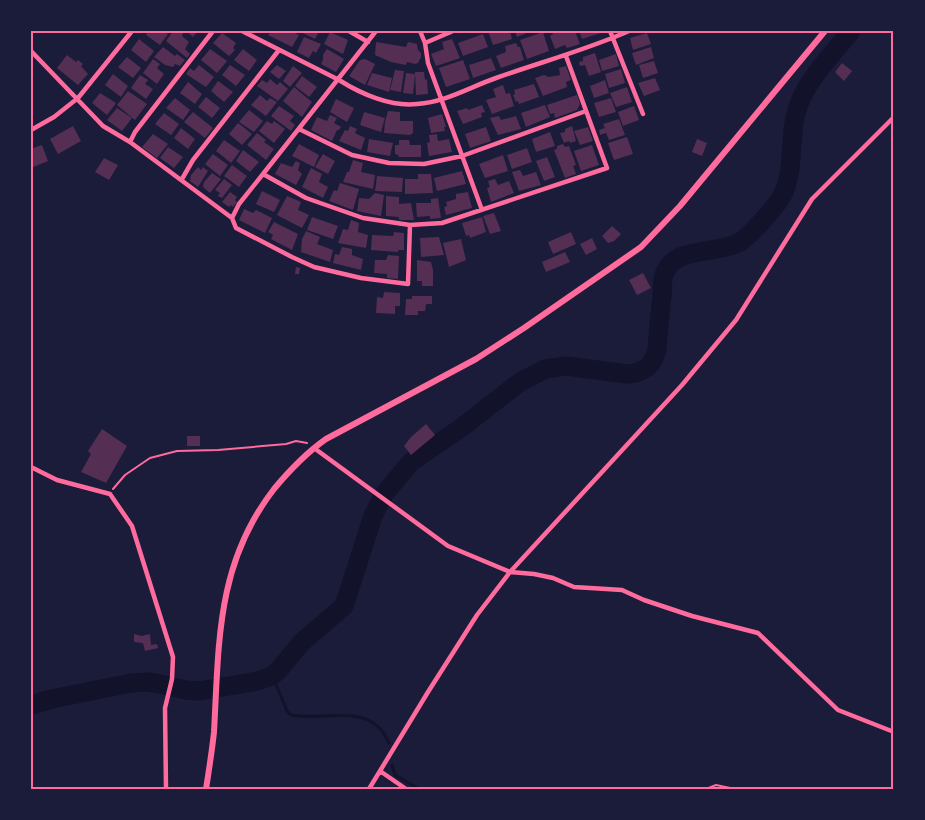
<svg xmlns="http://www.w3.org/2000/svg" width="925" height="820" font-family="Mulish,sans-serif">
<style>
.lines{fill:none;stroke-linecap:round;stroke-linejoin:round}
.stream{stroke:#12122b;stroke-width:3}
.river{stroke:#12122b;stroke-width:19}
.building{fill:#542f53}
.path{stroke:#ff6b9d;stroke-width:2}
.minor{stroke:#ff6b9d;stroke-width:4.5}
.secondary{stroke:#ff6b9d;stroke-width:6}
.neatline{fill:none;stroke:#ff6b9d;stroke-width:2}
</style>
<rect width="100%" height="100%" fill="#1b1b3a"/>
<g class="lines">
<path class="stream" d="M 272,675 L 287,711 L 291,715 C 315,720 350,709 372,722 C 381,727 385,735 389,743
M 392,765 L 395,775 L 419,789"/>
<path class="river" d="M 31,705 L 52,699 L 131,683 L 147,682 L 160,684 L 186,690 L 199,691 L 258,681 L 271,676 L 278,671 L 301,643 L 344,606 L 373,516 L 384,494 L 411,462 L 461,428 L 520,382 L 545,369 L 566,366 L 627,374 C 644,373 653,365 657,350 C 658,332 660,314 662,296 C 663,288 661,278 666,270 C 678,247 716,254 738,243 C 748,239 777,205 782,196 C 795,171 789,139 796,113 C 804,82 831,56 851,31"/>
</g>
<path class="building" d="M 148,31 L 164,31 L 168,34 L 160,45 L 146,35 Z
M 173,31 L 184,31 L 182,36 L 189,42 L 185,49 L 190,54 L 187,58 L 166,41 Z
M 186,31 L 198,31 L 193,37 Z
M 271,31 L 292,31 L 299,35 L 292,47 L 268,35 Z
M 299,31 L 319,31 L 315,39 Z
M 488,31 L 510,31 L 512,39 L 493,45 Z
M 515,31 L 532,31 L 517,37 Z
M 552,31 L 575,31 L 580,44 L 567,48 L 565,45 L 555,49 L 550,36 L 553,34 Z
M 579,31 L 604,31 L 604,32 L 582,39 Z
M 330,32 L 348,40 L 343,54 L 324,44 Z
M 543,32 L 549,51 L 527,59 L 520,40 Z
M 222,33 L 236,43 L 233,48 L 235,50 L 229,56 L 213,43 Z
M 647,33 L 651,44 L 633,50 L 630,38 Z
M 483,34 L 488,47 L 463,56 L 458,43 Z
M 304,37 L 321,44 L 316,53 L 313,51 L 309,58 L 297,52 Z
M 139,39 L 154,51 L 146,62 L 131,50 Z
M 452,39 L 460,58 L 436,66 L 431,54 L 444,49 L 442,42 Z
M 376,42 L 406,47 L 408,42 L 417,44 L 418,50 L 421,53 L 421,57 L 418,63 L 415,64 L 407,62 L 406,65 L 391,62 L 375,55 Z
M 516,43 L 518,47 L 520,47 L 524,60 L 501,68 L 496,56 L 506,52 L 505,46 Z
M 163,47 L 175,56 L 177,54 L 185,60 L 180,66 L 175,64 L 173,67 L 165,65 L 154,57 Z
M 651,47 L 654,58 L 636,65 L 632,53 Z
M 210,49 L 227,61 L 217,73 L 201,60 Z
M 243,49 L 257,60 L 249,71 L 234,60 Z
M 327,49 L 344,59 L 336,72 L 321,64 L 323,60 L 323,55 Z
M 595,53 L 601,72 L 589,76 L 585,65 L 580,66 L 579,62 L 583,61 L 583,57 Z
M 616,54 L 619,66 L 602,71 L 599,60 Z
M 67,55 L 76,62 L 78,60 L 83,64 L 81,66 L 88,74 L 78,85 L 57,68 Z
M 127,57 L 141,68 L 133,78 L 118,67 Z
M 491,58 L 496,70 L 473,78 L 469,65 Z
M 153,59 L 160,64 L 157,68 L 164,74 L 157,84 L 143,73 Z
M 365,59 L 375,64 L 365,85 L 349,76 L 360,60 Z
M 463,60 L 470,79 L 446,87 L 439,68 Z
M 654,61 L 658,73 L 643,78 L 639,65 Z
M 842,63 L 852,71 L 844,81 L 835,72 Z
M 199,65 L 214,77 L 206,87 L 186,74 L 190,68 L 194,71 Z
M 230,65 L 245,75 L 236,86 L 222,75 Z
M 277,65 L 286,71 L 279,79 L 270,72 Z
M 293,66 L 302,73 L 290,87 L 283,81 Z
M 566,66 L 571,80 L 566,82 L 567,87 L 543,96 L 535,78 L 544,75 L 549,77 L 560,75 L 559,68 Z
M 621,69 L 625,83 L 609,88 L 605,74 Z
M 395,70 L 404,71 L 401,92 L 390,90 Z
M 415,72 L 424,72 L 425,80 L 427,79 L 428,94 L 416,95 Z
M 372,73 L 392,78 L 389,92 L 367,85 Z
M 406,73 L 415,74 L 413,94 L 403,93 Z
M 113,74 L 128,86 L 121,97 L 105,85 Z
M 140,75 L 148,80 L 145,84 L 153,89 L 146,99 L 131,88 Z
M 302,76 L 317,87 L 309,97 L 295,86 Z
M 655,78 L 660,90 L 644,96 L 638,83 Z
M 270,79 L 277,85 L 280,82 L 288,89 L 278,101 L 257,86 L 262,80 L 267,83 Z
M 605,80 L 609,93 L 594,98 L 590,86 Z
M 218,81 L 233,92 L 224,102 L 211,91 Z
M 188,82 L 202,94 L 195,104 L 180,93 Z
M 534,84 L 539,97 L 519,104 L 518,101 L 516,102 L 513,95 L 515,94 L 514,90 Z
M 503,85 L 506,94 L 510,93 L 514,106 L 492,114 L 486,100 L 496,97 L 493,89 Z
M 294,87 L 312,102 L 302,117 L 283,101 Z
M 627,87 L 632,102 L 616,107 L 610,93 Z
M 128,91 L 147,104 L 135,120 L 117,105 Z
M 100,93 L 116,103 L 107,115 L 92,103 Z
M 260,95 L 267,101 L 270,98 L 277,102 L 266,116 L 251,105 Z
M 577,95 L 580,104 L 577,110 L 555,118 L 554,113 L 550,114 L 547,105 Z
M 206,97 L 220,108 L 212,118 L 198,107 Z
M 175,98 L 190,110 L 183,120 L 166,108 Z
M 611,98 L 616,112 L 599,117 L 594,103 Z
M 336,99 L 354,108 L 347,122 L 330,112 Z
M 482,105 L 485,112 L 481,113 L 482,117 L 463,124 L 457,111 L 467,108 L 468,110 Z
M 545,105 L 550,117 L 526,127 L 521,113 Z
M 279,106 L 294,116 L 290,121 L 295,125 L 291,131 L 271,116 Z
M 634,106 L 639,120 L 623,126 L 618,112 Z
M 117,108 L 132,118 L 122,131 L 107,120 Z
M 249,110 L 263,121 L 254,132 L 239,122 Z
M 388,111 L 400,112 L 400,121 L 413,121 L 413,133 L 410,135 L 384,133 L 385,122 Z
M 193,112 L 213,128 L 205,138 L 184,122 Z
M 364,112 L 385,118 L 381,132 L 360,125 Z
M 164,113 L 179,124 L 171,135 L 155,124 Z
M 442,114 L 446,127 L 444,127 L 445,131 L 431,133 L 428,118 Z
M 330,115 L 337,118 L 334,123 L 341,127 L 339,130 L 337,130 L 332,141 L 311,130 L 317,117 L 327,121 Z
M 499,116 L 501,120 L 516,116 L 521,129 L 498,135 L 490,118 Z
M 619,119 L 625,135 L 609,140 L 606,133 L 600,135 L 599,130 L 605,128 L 603,124 Z
M 267,121 L 272,124 L 274,121 L 285,129 L 274,143 L 259,131 Z
M 238,123 L 252,134 L 242,145 L 229,134 Z
M 73,126 L 81,141 L 58,154 L 50,139 Z
M 350,126 L 357,129 L 355,133 L 365,138 L 361,150 L 339,141 L 345,130 L 348,131 Z
M 572,126 L 576,141 L 570,143 L 569,141 L 564,143 L 560,133 L 565,132 L 565,129 Z
M 486,127 L 491,141 L 470,148 L 465,134 Z
M 588,127 L 593,141 L 580,145 L 574,131 Z
M 181,128 L 195,139 L 188,149 L 174,138 Z
M 550,132 L 555,146 L 536,152 L 532,139 Z
M 257,133 L 266,140 L 264,142 L 274,149 L 266,160 L 247,145 Z
M 153,134 L 168,144 L 157,158 L 142,147 Z
M 437,134 L 438,141 L 449,139 L 452,152 L 429,156 L 427,143 L 430,142 L 429,135 Z
M 627,137 L 633,154 L 614,160 L 608,143 Z
M 369,139 L 393,143 L 390,156 L 367,152 Z
M 697,139 L 707,143 L 702,156 L 692,152 Z
M 224,140 L 240,151 L 231,163 L 216,151 Z
M 399,140 L 409,140 L 410,145 L 421,145 L 421,157 L 399,157 L 398,155 L 395,154 L 395,145 L 399,145 Z
M 299,144 L 319,155 L 314,167 L 292,156 Z
M 563,144 L 565,147 L 569,146 L 576,165 L 573,166 L 576,174 L 565,178 L 554,150 L 557,149 L 557,146 Z
M 42,145 L 48,161 L 31,168 L 31,149 Z
M 592,145 L 599,165 L 581,171 L 574,151 Z
M 168,147 L 183,157 L 174,168 L 160,158 Z
M 527,148 L 532,162 L 512,169 L 507,155 Z
M 243,150 L 259,162 L 250,172 L 236,161 Z
M 213,154 L 228,165 L 220,176 L 205,164 Z
M 323,154 L 335,161 L 328,174 L 315,167 Z
M 503,155 L 508,171 L 485,178 L 479,164 Z
M 547,157 L 555,177 L 544,181 L 536,161 Z
M 104,158 L 118,165 L 109,180 L 95,172 Z
M 353,160 L 363,163 L 361,172 L 375,175 L 373,189 L 343,182 L 347,172 L 349,172 Z
M 296,161 L 300,163 L 298,170 L 302,174 L 296,185 L 275,174 L 281,163 L 292,167 Z
M 232,165 L 247,176 L 239,187 L 224,176 Z
M 198,167 L 201,170 L 203,167 L 208,171 L 198,187 L 190,181 L 191,175 Z
M 311,168 L 322,174 L 319,182 L 328,187 L 323,198 L 302,187 Z
M 520,170 L 523,176 L 536,172 L 541,185 L 519,191 L 512,172 Z
M 462,171 L 466,184 L 437,191 L 434,178 Z
M 212,173 L 221,179 L 210,193 L 203,187 L 204,182 Z
M 418,174 L 431,174 L 433,193 L 405,194 L 405,179 L 418,179 Z
M 377,176 L 403,178 L 402,192 L 375,191 Z
M 224,179 L 232,185 L 222,198 L 218,196 L 220,193 L 215,190 Z
M 495,179 L 498,185 L 509,181 L 514,193 L 491,202 L 487,188 L 490,187 L 488,181 Z
M 340,183 L 359,189 L 353,210 L 329,201 L 334,190 L 337,191 Z
M 262,191 L 280,200 L 274,212 L 256,204 Z
M 230,192 L 237,197 L 235,200 L 237,202 L 233,207 L 231,205 L 229,207 L 222,202 Z
M 468,192 L 472,208 L 446,215 L 444,207 L 447,206 L 446,202 L 456,199 L 456,194 Z
M 375,193 L 384,195 L 381,216 L 357,211 L 359,198 L 369,199 Z
M 287,196 L 301,202 L 298,210 L 309,215 L 302,228 L 277,215 Z
M 386,196 L 399,197 L 399,204 L 411,203 L 414,220 L 399,220 L 399,217 L 386,216 Z
M 438,198 L 441,218 L 430,219 L 430,216 L 417,217 L 416,203 L 431,203 L 431,199 Z
M 244,209 L 253,213 L 256,210 L 272,218 L 265,233 L 239,220 Z
M 494,213 L 501,231 L 490,234 L 483,216 Z
M 312,217 L 338,226 L 333,239 L 307,230 Z
M 482,217 L 486,232 L 470,238 L 469,235 L 466,236 L 462,223 Z
M 351,220 L 359,223 L 358,232 L 368,235 L 366,248 L 338,243 L 343,229 L 348,230 Z
M 274,222 L 298,234 L 292,250 L 271,239 L 273,235 L 268,232 Z
M 612,226 L 621,234 L 614,241 L 608,243 L 602,236 Z
M 306,231 L 320,237 L 317,244 L 333,250 L 330,262 L 301,252 L 302,239 Z
M 394,232 L 404,233 L 404,250 L 398,250 L 398,252 L 371,250 L 372,235 L 393,236 Z
M 571,232 L 576,244 L 553,254 L 548,242 Z
M 439,237 L 444,255 L 421,257 L 420,238 Z
M 592,238 L 597,249 L 586,255 L 580,244 Z
M 461,239 L 466,260 L 449,267 L 443,243 Z
M 342,247 L 352,249 L 352,255 L 363,259 L 361,270 L 333,263 L 335,254 L 339,255 Z
M 565,252 L 570,262 L 546,272 L 542,262 Z
M 388,255 L 399,256 L 398,279 L 387,278 L 387,274 L 374,273 L 375,260 L 386,260 Z
M 417,260 L 431,262 L 433,270 L 433,286 L 422,286 L 422,281 L 417,281 Z
M 296,267 L 300,268 L 299,274 L 295,274 Z
M 643,273 L 651,288 L 637,295 L 629,280 Z
M 384,292 L 400,293 L 400,306 L 395,306 L 395,314 L 376,313 L 377,297 L 383,298 Z
M 412,296 L 432,296 L 432,304 L 426,304 L 425,311 L 418,311 L 418,315 L 405,315 L 406,299 L 412,299 Z
M 426,424 L 435,435 L 411,455 L 404,446 L 411,437 Z
M 102,429 L 127,446 L 106,483 L 81,472 L 91,454 L 88,451 Z
M 187,436 L 200,436 L 200,446 L 187,446 Z
M 134,634 L 142,636 L 150,634 L 151,645 L 157,644 L 158,648 L 145,651 L 143,643 L 134,642 Z"/>
<g class="lines">
<path class="path" d="M 113,489 L 125,475 L 150,458 L 177,451 L 218,450 L 286,444 L 296,441 L 307,443
M 706,789 L 716,785 L 735,789"/>
<path class="minor" d="M 242,31 L 339,80 C 361,94 391,107 417,104 C 446,102 470,87 496,78 C 541,62 586,50 629,31
M 349,31 L 368,42
M 420,31 L 425,43 L 428,63 L 482,210
M 610,31 L 643,114
M 425,43 L 453,31
M 31,51 L 103,126 L 130,142 L 232,218 L 236,228 L 292,257 L 314,267 L 361,278 L 408,284 L 410,225
M 299,129 L 352,155 L 389,163 L 424,164 L 462,156 L 586,111
M 31,130 L 54,117 L 78,98 L 132,31
M 130,142 L 135,132 L 213,31
M 263,174 L 306,198 L 363,218 L 410,225 L 442,223 L 607,168 L 566,56
M 182,179 L 193,160 L 279,50
M 232,218 L 239,204 L 263,174 L 376,31
M 314,448 L 448,546 L 510,572 L 534,574 L 553,578 L 574,587 L 622,590 L 644,600 L 692,616 L 758,633 L 838,710 L 894,732
M 31,467 L 57,480 L 110,494 L 132,526 L 173,657 L 172,679 L 165,708 L 166,789
M 380,771 L 406,789
M 369,789 L 428,692 L 477,615 L 510,572 L 682,385 L 736,320 L 812,199 L 894,117"/>
<path class="secondary" d="M 206,789 C 209,770 212,751 214,732 C 219,643 216,564 274,489 C 289,471 306,453 326,439 L 476,359 L 524,328 L 641,247 L 680,206 L 825,31"/>
</g>
<rect width="925" height="820" fill="none" stroke="#1b1b3a" stroke-width="65"/>
<rect x="32" y="32" width="860" height="756" class="neatline"/>
</svg>
